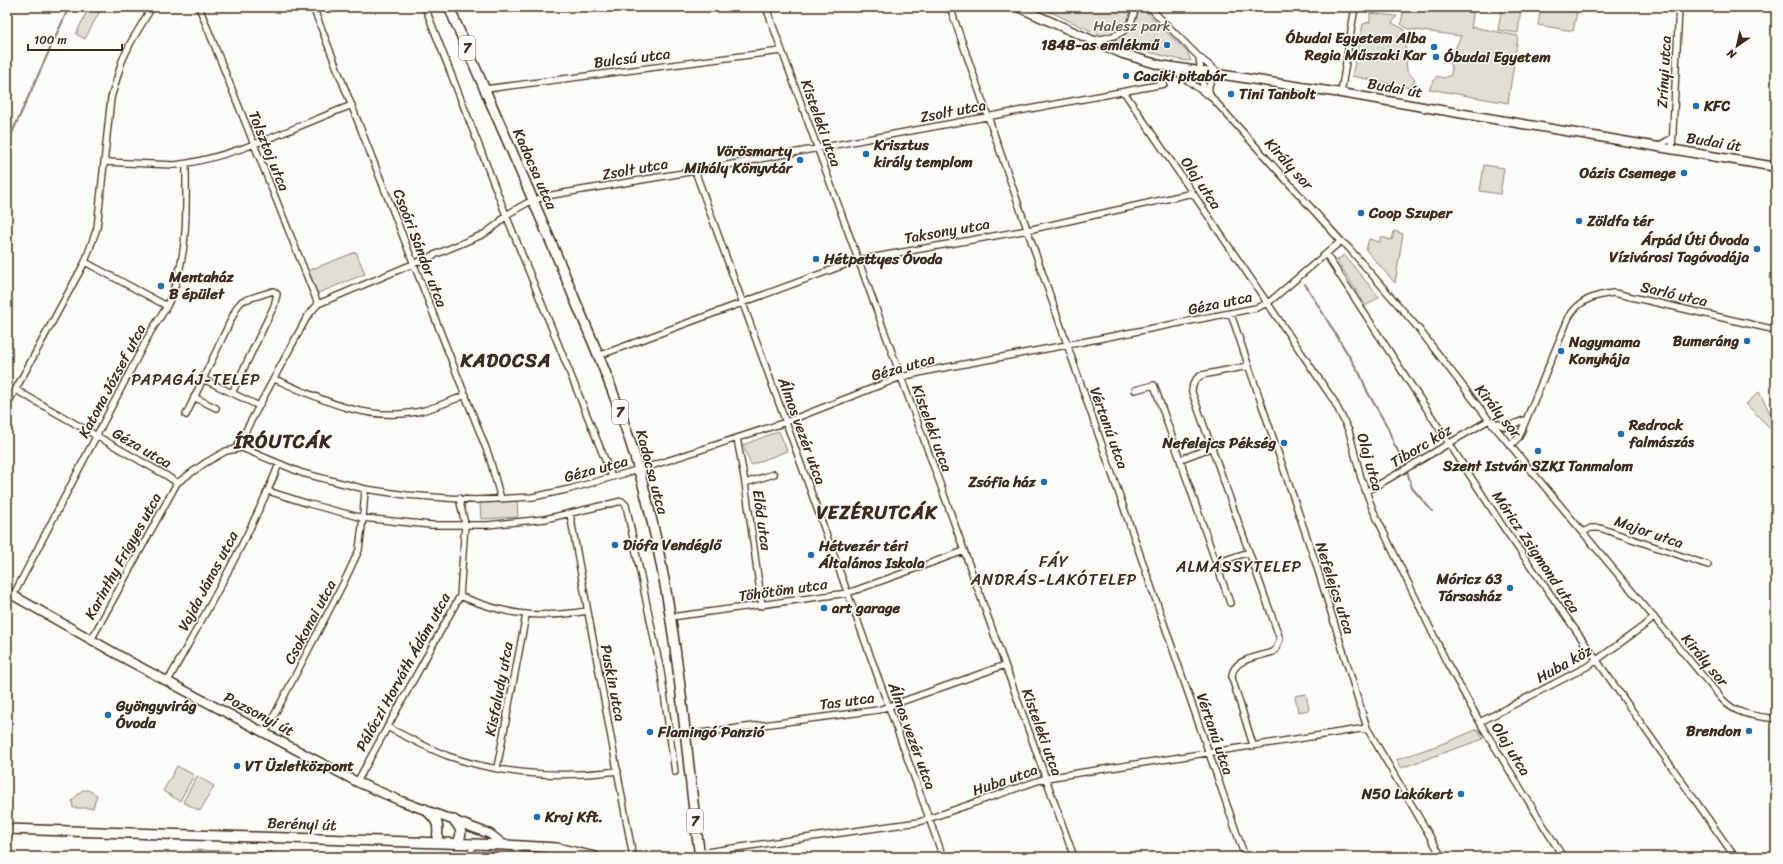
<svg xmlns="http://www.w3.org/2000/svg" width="1783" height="864" font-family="Sriracha,sans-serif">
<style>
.green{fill:#e1ded7;stroke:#8e847a}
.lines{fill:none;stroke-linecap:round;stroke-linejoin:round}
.stream{stroke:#887d74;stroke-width:2}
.street-casing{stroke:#3b2a1e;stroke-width:8}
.secondary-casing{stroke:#3b2a1e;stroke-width:11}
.primary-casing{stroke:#3b2a1e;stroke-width:12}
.street{stroke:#fdfcf7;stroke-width:5.5}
.secondary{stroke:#fdfcf7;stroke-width:8}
.primary{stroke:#fdfcf7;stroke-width:9}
.poi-dot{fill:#1f6fb2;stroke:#fdfcf7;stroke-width:1.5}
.labels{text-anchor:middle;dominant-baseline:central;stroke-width:3;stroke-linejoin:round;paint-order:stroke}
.shield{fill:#fdfcf7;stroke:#75695f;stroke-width:1}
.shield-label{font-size:14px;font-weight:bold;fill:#3b2a1e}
.park-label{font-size:15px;fill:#64574c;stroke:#fdfcf7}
.poi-label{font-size:15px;font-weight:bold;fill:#3b2a1e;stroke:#fdfcf7;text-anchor:start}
.street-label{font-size:15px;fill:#3b2a1e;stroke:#fdfcf7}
.neighbourhood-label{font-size:16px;letter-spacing:1px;fill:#3b2a1e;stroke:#fdfcf7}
.district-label{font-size:19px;font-weight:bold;letter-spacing:1px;fill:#3b2a1e;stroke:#fdfcf7}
</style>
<rect width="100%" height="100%" fill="#fdfcf7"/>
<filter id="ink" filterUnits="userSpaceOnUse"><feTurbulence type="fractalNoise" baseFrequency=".025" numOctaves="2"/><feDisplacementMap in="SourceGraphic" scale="8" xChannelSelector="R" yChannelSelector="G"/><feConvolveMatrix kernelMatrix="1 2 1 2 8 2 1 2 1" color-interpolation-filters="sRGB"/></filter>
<g filter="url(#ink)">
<path class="green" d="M 89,7 L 102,7 L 85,39 L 76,34 Z
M 1040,7 L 1141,7 L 1188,53 L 1191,61 C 1182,61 1174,58 1164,56 C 1121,46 1080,26 1040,7 Z
M 1404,7 L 1474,7 L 1471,29 L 1473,27 L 1518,36 L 1508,103 L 1429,89 L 1437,76 L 1444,78 L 1451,75 L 1452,69 L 1449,62 L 1461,36 L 1408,29 L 1401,24 Z
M 1502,7 L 1521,7 L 1518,33 L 1498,30 Z
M 1541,7 L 1577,12 L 1573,31 L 1538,25 Z
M 1370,13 L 1397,16 L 1392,23 L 1404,29 L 1407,71 L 1415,80 L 1410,88 L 1352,76 L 1363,24 L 1370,22 Z
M 1484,165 L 1504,168 L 1500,194 L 1480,191 Z
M 1394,231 L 1403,234 L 1395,283 L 1366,250 L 1369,239 L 1380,242 L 1381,237 L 1392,240 Z
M 356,252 L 365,274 L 316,294 L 307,271 Z
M 1344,255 L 1379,297 L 1366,306 L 1337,260 Z
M 1759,392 L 1776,424 L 1776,434 L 1746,404 Z
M 779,431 L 787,451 L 751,465 L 743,445 Z
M 517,501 L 518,517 L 481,519 L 480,503 Z
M 1306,694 L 1309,710 L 1298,712 L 1295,696 Z
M 1478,729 L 1483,739 L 1401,768 L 1396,760 L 1447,742 Z
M 177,766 L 194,775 L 180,801 L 163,791 Z
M 197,776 L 214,786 L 200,811 L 183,802 Z
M 82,790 L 88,790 L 97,795 L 93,808 L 73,808 L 72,801 Z
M 192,850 L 272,852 L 276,857 L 195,857 Z"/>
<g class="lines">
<path class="stream" d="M 7,144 L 69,7
M 1305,284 L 1360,374 L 1368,393 L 1387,426 L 1394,444 L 1406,465
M 1407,471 L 1412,488 L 1432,511"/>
<defs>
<path id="street" d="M 199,7 L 318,304
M 313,7 L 489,456 L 501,499
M 425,7 L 506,215 L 612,477
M 766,7 L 943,492 L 1074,857
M 950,7 L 1245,857
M 1149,7 L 1199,57 L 1220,74 C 1212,78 1206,85 1210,94
M 1093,40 C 1115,38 1133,32 1135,7
M 1199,57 L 1202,81 L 1204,89 L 1341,241 L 1348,247 L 1418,328 L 1489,420 L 1722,699 C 1736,715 1756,716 1776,719
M 1171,68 L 1206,94
M 485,89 L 781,51
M 1124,92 L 1334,401 L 1349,431 L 1361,478 L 1373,510 L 1446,661 L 1482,726 L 1563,857
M 1341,93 L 1355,7
M 1657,147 L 1672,138
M 1672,150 L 1679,7
M 104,162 L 175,165 C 233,158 297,126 352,105
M 695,171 L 943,857
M 1326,254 L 1506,531 L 1735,857
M 85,262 L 167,306
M 1231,314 L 1315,561 L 1367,728 L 1442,857
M 598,356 L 858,260 L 1028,230 L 1193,193
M 1248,366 L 1202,375 C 1195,379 1192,383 1192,392 L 1280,639 L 1276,649 L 1273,652 C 1258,657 1231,659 1232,678 L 1253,745
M 203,379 L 259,406
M 275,379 C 319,399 366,422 416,412 C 433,409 450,401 466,395
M 16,390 L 167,476 L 177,483
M 1135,390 L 1154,385 L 1230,603
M 194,397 L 216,408
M 7,405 L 85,262 L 97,228 L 111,98 L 122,61 L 131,42 L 152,7
M 186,415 L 237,307 L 242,301 L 273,291 L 277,294 L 274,306 L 232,393
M 1491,421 L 1506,427 L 1524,420
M 737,438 L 745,483 L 762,606
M 1510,446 L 1519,437 L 1569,317 C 1579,300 1595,295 1614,293 L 1776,330
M 238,448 L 238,445 L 307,317 L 318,304 L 484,234 L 498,224 L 506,215 L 527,203 L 546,196 L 695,171 L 1164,84
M 1181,459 L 1213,447
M 745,483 L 774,474
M 268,491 L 309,504 L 363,518 L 431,525 L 487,525 L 545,519 L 622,501 L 626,505 L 661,672 L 675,772
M 1366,492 L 1489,420
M 570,514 L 633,857
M 1583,532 L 1591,528 L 1600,528 L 1708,565
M 1216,563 L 1249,552
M 13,596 L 150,333 C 156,323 163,314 168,304 C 189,257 186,214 186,164
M 460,596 C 506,615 537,619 587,611
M 671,617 L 848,593 L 964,551
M 91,640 L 177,483 L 205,463 L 226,451 L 242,448 L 302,473 L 365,489 L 406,495 L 474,500 L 533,497 L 570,489 L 651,466 L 786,422 L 901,377 L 932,370 L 1067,345 L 1256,308 L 1268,303 L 1341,241
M 168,681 C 207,610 248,540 279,464
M 1480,722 L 1590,665 L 1649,622 L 1654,617
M 387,727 C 407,737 427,748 448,756 C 502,775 561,778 618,771
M 265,733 L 344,582 L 359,550 L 363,518 L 365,489
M 685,735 L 878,710 L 1005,665
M 497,768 L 526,615
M 357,782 L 460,596 L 465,524 L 459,498
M 699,853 L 919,822 L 1046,778 L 1367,728
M 470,857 L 473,844"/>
<path id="secondary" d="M 1018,7 L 1123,54 L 1160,65 L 1341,93 L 1776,167
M 7,592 L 129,661 L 357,782 L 401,801 L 490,834 L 504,845"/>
<path id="primary" d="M 449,7 C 491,105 535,201 575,300 C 601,360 626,421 643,485 C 659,545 670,608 678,670 C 686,732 691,795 700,857
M 425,809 C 439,822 439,824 437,843
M 454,820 C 461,829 463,832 458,843
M 7,829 L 504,845 L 557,848 L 595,857"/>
</defs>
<use href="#street" class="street-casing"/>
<use href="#secondary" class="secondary-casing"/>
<use href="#primary" class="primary-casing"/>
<use href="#street" class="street"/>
<use href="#secondary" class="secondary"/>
<use href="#primary" class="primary"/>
</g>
</g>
<g class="poi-dot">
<circle cx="1167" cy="45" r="4"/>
<circle cx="1434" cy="47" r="4"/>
<circle cx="1436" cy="57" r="4"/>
<circle cx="1126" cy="76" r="4"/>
<circle cx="1231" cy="94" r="4"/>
<circle cx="1696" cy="106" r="4"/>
<circle cx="866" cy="154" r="4"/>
<circle cx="800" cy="160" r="4"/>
<circle cx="1684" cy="173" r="4"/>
<circle cx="1361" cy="213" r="4"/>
<circle cx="1579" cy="221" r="4"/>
<circle cx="1757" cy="249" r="4"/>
<circle cx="816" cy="259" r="4"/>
<circle cx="161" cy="286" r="4"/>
<circle cx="1747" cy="341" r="4"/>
<circle cx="1561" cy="351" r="4"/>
<circle cx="1621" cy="434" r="4"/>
<circle cx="1284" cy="443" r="4"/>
<circle cx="1538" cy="451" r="4"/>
<circle cx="1044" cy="482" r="4"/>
<circle cx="615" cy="545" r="4"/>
<circle cx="811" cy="555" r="4"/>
<circle cx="1510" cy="588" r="4"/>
<circle cx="824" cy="608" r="4"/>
<circle cx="108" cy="715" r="4"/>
<circle cx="1749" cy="731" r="4"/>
<circle cx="650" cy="732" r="4"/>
<circle cx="237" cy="766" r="4"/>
<circle cx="1461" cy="794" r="4"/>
<circle cx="537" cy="817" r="4"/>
</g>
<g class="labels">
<g class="shield">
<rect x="459" y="36" width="16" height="24" rx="3"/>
<rect x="612" y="400" width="16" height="24" rx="3"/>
<rect x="687" y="809" width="16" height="24" rx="3"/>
</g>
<g class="shield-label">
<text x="467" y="48">7</text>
<text x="620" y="412">7</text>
<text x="695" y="821">7</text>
</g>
<g class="park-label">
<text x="1132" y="26">Halesz park</text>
</g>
<g class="poi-label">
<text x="1426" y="38" text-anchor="end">Óbudai Egyetem Alba<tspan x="1426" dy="17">Regia Műszaki Kar</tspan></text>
<text x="1159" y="45" text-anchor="end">1848-as emlékmű</text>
<text x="1444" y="57">Óbudai Egyetem</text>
<text x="1134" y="76">Caciki pitabár</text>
<text x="1239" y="94">Tini Tanbolt</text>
<text x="1704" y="106">KFC</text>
<text x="874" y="145">Krisztus<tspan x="874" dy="17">király templom</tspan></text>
<text x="792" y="151" text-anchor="end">Vörösmarty<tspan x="792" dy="17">Mihály Könyvtár</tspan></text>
<text x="1676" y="173" text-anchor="end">Oázis Csemege</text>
<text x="1369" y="213">Coop Szuper</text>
<text x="1587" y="221">Zöldfa tér</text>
<text x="1749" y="240" text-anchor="end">Árpád Úti Óvoda<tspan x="1749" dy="17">Vízivárosi Tagóvodája</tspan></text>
<text x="824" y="259">Hétpettyes Óvoda</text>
<text x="169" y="277">Mentaház<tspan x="169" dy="17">B épület</tspan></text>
<text x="1739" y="341" text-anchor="end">Bumeráng</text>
<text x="1569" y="342">Nagymama<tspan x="1569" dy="17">Konyhája</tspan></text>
<text x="1629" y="425">Redrock<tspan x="1629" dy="17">falmászás</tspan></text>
<text x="1276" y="443" text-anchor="end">Nefelejcs Pékség</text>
<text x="1538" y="466" text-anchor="middle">Szent István SZKI Tanmalom</text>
<text x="1036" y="482" text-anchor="end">Zsófia ház</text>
<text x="623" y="545">Diófa Vendéglő</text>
<text x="819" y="546">Hétvezér téri<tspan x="819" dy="17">Általános Iskola</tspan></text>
<text x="1502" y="579" text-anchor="end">Móricz 63<tspan x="1502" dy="17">Társasház</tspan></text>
<text x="832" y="608">art garage</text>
<text x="116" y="706">Gyöngyvirág<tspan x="116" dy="17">Óvoda</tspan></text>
<text x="1741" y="731" text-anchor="end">Brendon</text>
<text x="658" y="732">Flamingó Panzió</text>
<text x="245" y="766">VT Üzletközpont</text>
<text x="1453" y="794" text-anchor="end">N50 Lakókert</text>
<text x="545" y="817">Kroj Kft.</text>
</g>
<g class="street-label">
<text transform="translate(632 58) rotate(-7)">Bulcsú utca</text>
<text transform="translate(1664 72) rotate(-87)">Zrínyi utca</text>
<text transform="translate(1395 88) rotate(10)">Budai út</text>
<text transform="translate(953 111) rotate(-11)">Zsolt utca</text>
<text transform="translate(821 123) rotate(70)">Kisteleki utca</text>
<text transform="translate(1714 142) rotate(9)">Budai út</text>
<text transform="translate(269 151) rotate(68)">Tolsztoj utca</text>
<text transform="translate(1289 164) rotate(48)">Király sor</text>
<text transform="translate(535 169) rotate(66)">Kadocsa utca</text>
<text transform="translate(635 169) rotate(-10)">Zsolt utca</text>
<text transform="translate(1201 183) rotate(56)">Olaj utca</text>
<text transform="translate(947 231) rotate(-10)">Taksony utca</text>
<text transform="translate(420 248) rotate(69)">Csoóri Sándor utca</text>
<text transform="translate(1674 294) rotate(13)">Sarló utca</text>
<text transform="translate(1220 303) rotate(-12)">Géza utca</text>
<text transform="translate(903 367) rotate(-16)">Géza utca</text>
<text transform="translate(112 381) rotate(-62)">Katona József utca</text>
<text transform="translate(1498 411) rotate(51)">Király sor</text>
<text transform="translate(932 428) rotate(70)">Kisteleki utca</text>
<text transform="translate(1109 428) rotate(70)">Vértanú utca</text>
<text transform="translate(802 431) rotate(70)">Álmos vezér utca</text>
<text transform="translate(1421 446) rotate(-31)">Tiborc köz</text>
<text transform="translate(142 448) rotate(30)">Géza utca</text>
<text transform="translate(1370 462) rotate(74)">Olaj utca</text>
<text transform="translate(596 469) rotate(-15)">Géza utca</text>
<text transform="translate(652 472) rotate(75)">Kadocsa utca</text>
<text transform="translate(762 520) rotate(82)">Előd utca</text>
<text transform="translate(1649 532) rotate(19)">Major utca</text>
<text transform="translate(1536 552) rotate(56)">Móricz Zsigmond utca</text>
<text transform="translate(123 556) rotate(-61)">Karinthy Frigyes utca</text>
<text transform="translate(208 581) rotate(-62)">Vajda János utca</text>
<text transform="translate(1335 588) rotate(72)">Nefelejcs utca</text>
<text transform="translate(783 590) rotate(-8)">Töhötöm utca</text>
<text transform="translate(310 622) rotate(-62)">Csokonai utca</text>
<text transform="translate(1705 660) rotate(50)">Király sor</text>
<text transform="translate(1564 664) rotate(-29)">Huba köz</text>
<text transform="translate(403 672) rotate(-61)">Pálóczi Horváth Ádám utca</text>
<text transform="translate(613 683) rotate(79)">Puskin utca</text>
<text transform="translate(499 689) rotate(-79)">Kisfaludy utca</text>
<text transform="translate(847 701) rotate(-8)">Tas utca</text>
<text transform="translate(259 714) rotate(28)">Pozsonyi út</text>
<text transform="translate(1042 732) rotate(70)">Kisteleki utca</text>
<text transform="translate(1215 734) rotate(71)">Vértanú utca</text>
<text transform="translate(912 736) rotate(70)">Álmos vezér utca</text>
<text transform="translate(1511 749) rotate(58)">Olaj utca</text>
<text transform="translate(1005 780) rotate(-19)">Huba utca</text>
<text transform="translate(302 824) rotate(2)">Berényi út</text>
</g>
<g class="neighbourhood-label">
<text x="196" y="379">PAPAGÁJ-TELEP</text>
<text x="1054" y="561">FÁY<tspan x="1054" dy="18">ANDRÁS-LAKÓTELEP</tspan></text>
<text x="1239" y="566">ALMÁSSYTELEP</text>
</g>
<g class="district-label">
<text x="506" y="360">KADOCSA</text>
<text x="283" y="441">ÍRÓUTCÁK</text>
<text x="877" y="512">VEZÉRUTCÁK</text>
</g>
</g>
<rect width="1783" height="864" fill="none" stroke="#fdfcf7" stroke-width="24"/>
<rect x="12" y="12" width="1759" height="840" fill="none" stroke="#3b2a1e" stroke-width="1.5" filter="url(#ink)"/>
<g transform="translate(1737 46) rotate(214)" stroke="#fdfcf7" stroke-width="3" paint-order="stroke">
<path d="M0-3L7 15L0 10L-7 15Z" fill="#3b2a1e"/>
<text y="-6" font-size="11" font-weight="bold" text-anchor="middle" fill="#3b2a1e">N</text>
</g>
<path d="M28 44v6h94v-6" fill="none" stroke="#3b2a1e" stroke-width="2"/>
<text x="34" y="44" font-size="12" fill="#3b2a1e" stroke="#fdfcf7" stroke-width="3" paint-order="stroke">100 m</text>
</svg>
